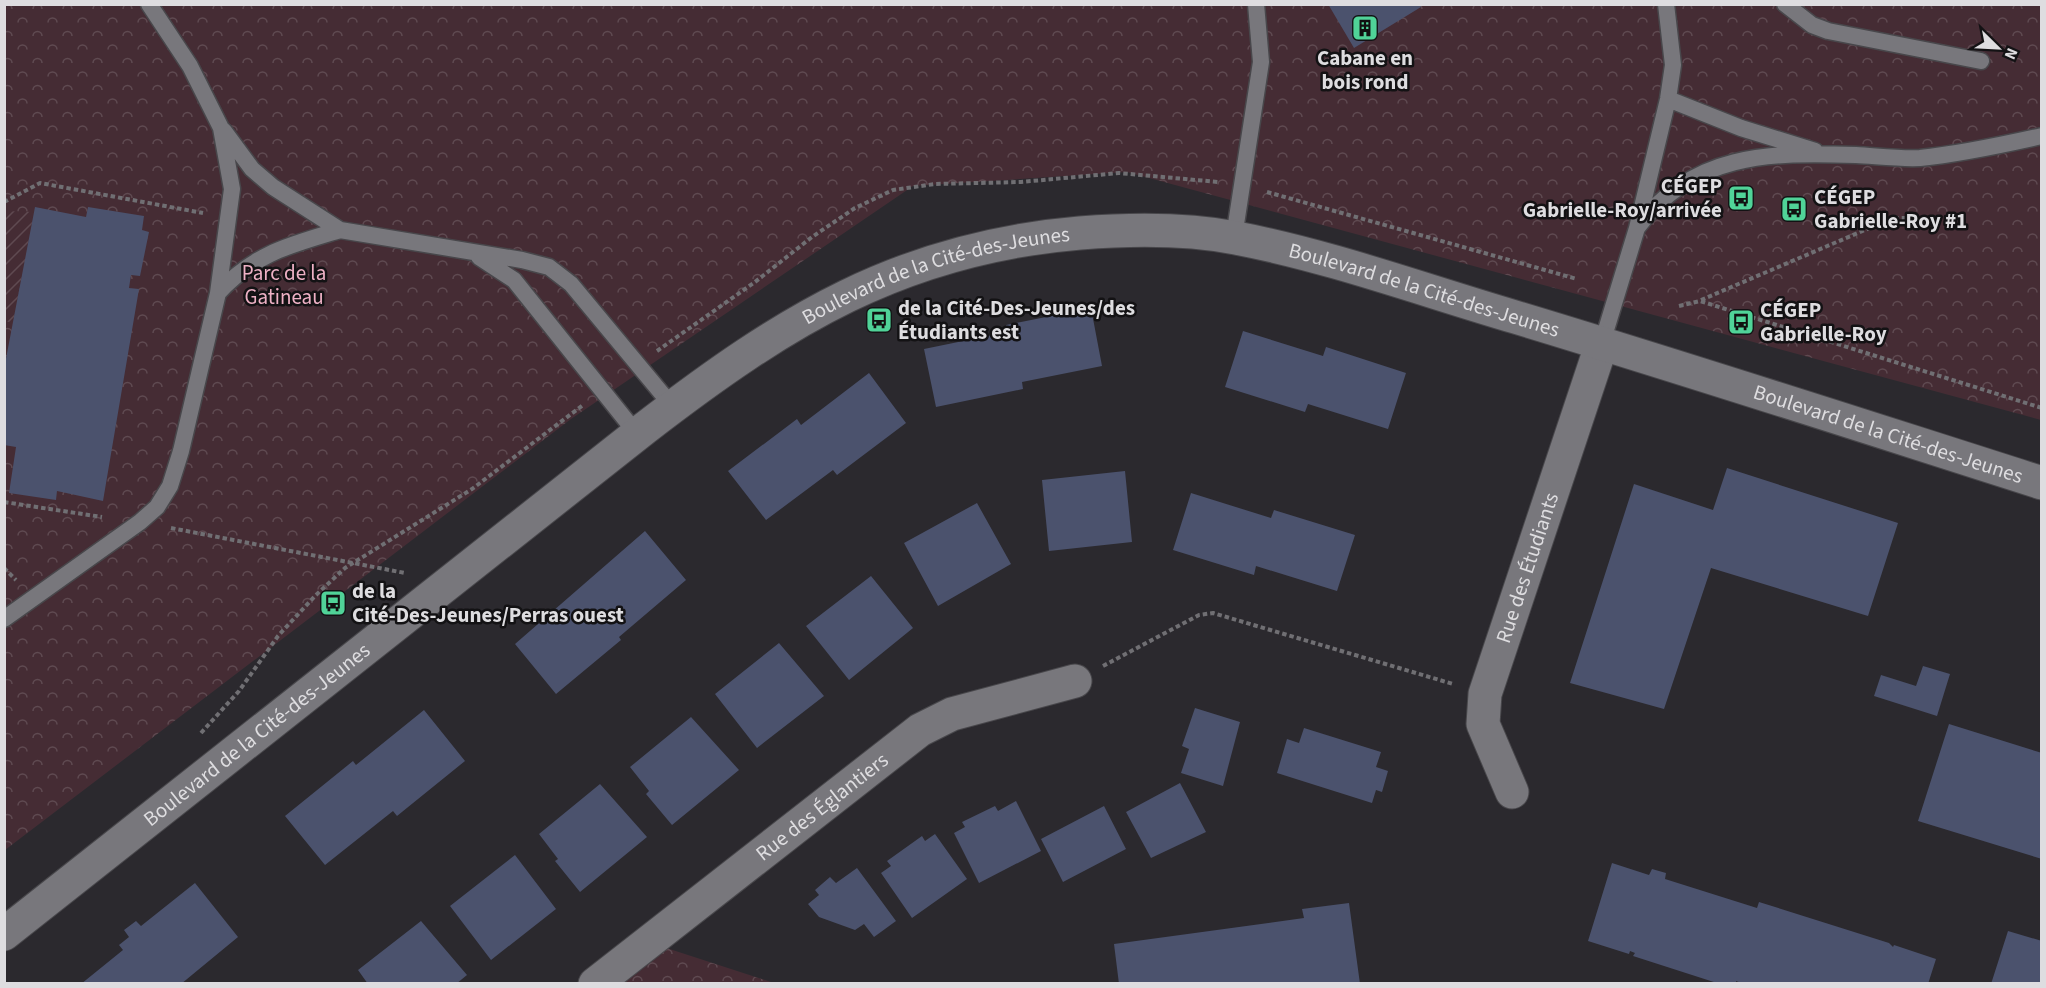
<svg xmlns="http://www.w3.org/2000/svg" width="2046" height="988" font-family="'Source Sans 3',sans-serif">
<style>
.park{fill:url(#park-crowns)}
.garden{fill:url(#garden-furrows)}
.building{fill:#4b526d}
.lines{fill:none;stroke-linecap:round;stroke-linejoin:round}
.service-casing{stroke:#48474b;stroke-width:19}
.minor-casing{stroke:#48474b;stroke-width:35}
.tertiary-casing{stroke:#48474b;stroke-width:35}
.path{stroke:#706f73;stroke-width:4;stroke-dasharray:4.5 3;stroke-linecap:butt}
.service{stroke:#78777c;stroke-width:16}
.minor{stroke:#78777c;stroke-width:33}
.tertiary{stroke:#78777c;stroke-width:33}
.labels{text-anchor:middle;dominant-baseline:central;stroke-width:5;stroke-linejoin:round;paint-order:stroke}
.poi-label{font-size:21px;font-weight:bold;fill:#dedde0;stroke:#131214;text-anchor:start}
.park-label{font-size:21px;fill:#eeb1c5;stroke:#131214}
.street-label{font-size:21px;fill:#dedde0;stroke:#131214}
</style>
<defs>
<pattern id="park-crowns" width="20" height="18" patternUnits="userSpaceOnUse" patternTransform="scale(1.5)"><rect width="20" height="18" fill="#452c34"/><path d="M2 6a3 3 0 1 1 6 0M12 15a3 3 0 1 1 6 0" fill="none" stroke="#5f4a51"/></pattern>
<pattern id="garden-furrows" width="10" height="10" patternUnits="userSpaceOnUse" patternTransform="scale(1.5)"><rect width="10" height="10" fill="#452c34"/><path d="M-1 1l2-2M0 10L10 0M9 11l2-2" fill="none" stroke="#5f4a51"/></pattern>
</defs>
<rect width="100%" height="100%" fill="#2b292e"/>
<path class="park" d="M 5,5 L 2041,5 L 2041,420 L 1127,172 L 913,186 L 571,419 L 5,850 Z
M 648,942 L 774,983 L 595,984 Z"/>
<path class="garden" d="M 4,211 L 34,212 L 13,323 L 5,321 Z"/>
<path class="building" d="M 1328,4 L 1420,4 L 1421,7 L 1354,48 Z
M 35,207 L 86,217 L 88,207 L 144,216 L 142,230 L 149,232 L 140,276 L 131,275 L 129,288 L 139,289 L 103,501 L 57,491 L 56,500 L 9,493 L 16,447 L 4,445 L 4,369 Z
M 1091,308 L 1102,366 L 1022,382 L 1023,389 L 936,407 L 924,349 L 1007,332 L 1006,325 Z
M 1243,331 L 1323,356 L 1326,347 L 1406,373 L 1388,429 L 1308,404 L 1305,412 L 1225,387 Z
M 869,373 L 906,423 L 837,475 L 833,470 L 766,520 L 728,471 L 797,419 L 801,425 Z
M 1727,468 L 1898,523 L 1868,616 L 1711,568 L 1664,709 L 1570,683 L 1634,484 L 1713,510 Z
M 1125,471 L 1132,542 L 1049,551 L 1042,480 Z
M 1191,493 L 1271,518 L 1274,510 L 1355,535 L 1337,591 L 1256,566 L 1254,575 L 1173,550 Z
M 977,503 L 1011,564 L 938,606 L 904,543 Z
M 645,531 L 686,580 L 619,637 L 621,640 L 556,694 L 515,644 Z
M 871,576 L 913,628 L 849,680 L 806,626 Z
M 779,643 L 824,696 L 757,748 L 715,694 Z
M 1923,666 L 1950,674 L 1937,716 L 1874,696 L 1881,675 L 1916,686 Z
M 1195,708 L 1240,722 L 1223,786 L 1181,773 L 1189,749 L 1182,746 Z
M 424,710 L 465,761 L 397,816 L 393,811 L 325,865 L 285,816 L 353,761 L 356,765 Z
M 691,717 L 739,770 L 672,825 L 646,794 L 649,791 L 630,767 Z
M 1949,724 L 2042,753 L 2042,859 L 1918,821 Z
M 1304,728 L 1381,752 L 1376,767 L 1388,771 L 1382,792 L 1376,790 L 1372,803 L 1277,773 L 1287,739 L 1299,743 Z
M 1180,783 L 1206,832 L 1151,858 L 1126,812 Z
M 600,784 L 647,837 L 580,892 L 555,861 L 558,859 L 539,834 Z
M 1016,801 L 1041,851 L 979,883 L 954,833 L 965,827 L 962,822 L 995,806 L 998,811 Z
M 1104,806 L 1126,849 L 1063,882 L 1041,839 Z
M 935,834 L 967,879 L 912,918 L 881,873 L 891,866 L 887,861 L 922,836 L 925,841 Z
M 515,855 L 556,909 L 491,960 L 450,906 Z
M 1612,863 L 1649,875 L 1652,869 L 1666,873 L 1665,879 L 1757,908 L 1759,902 L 1889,943 L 1893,947 L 1894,945 L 1936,959 L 1928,984 L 1744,984 L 1736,981 L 1736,984 L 1720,984 L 1633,956 L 1635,953 L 1630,951 L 1629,954 L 1588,941 Z
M 857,868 L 896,921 L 874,937 L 864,924 L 855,930 L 819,917 L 808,904 L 819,895 L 815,890 L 830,877 L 836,883 Z
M 195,883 L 238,937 L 181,984 L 81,984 L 123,950 L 119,945 L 129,937 L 124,930 L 136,921 L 141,926 Z
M 1349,903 L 1360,984 L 1119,984 L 1114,944 L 1304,918 L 1302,909 Z
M 421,921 L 467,975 L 456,984 L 368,984 L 358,970 Z
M 2008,931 L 2042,941 L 2042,984 L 1991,984 Z"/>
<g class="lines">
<defs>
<path id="service" d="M 1785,4 L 1812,25 L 1828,31 L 1981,61
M 1668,99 L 1741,128 L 1815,151
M 224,131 L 252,169 L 273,187 L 340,230 L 522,260 L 549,267 L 571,284 L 673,407
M 1637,228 C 1692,153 1769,152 1856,155 C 1876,156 1899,159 1920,158 C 1960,154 2002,145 2042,136
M 1234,237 L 1261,62 L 1256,4
M 479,257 L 514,280 L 637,434
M 218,293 C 255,253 290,245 340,230
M 1602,343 L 1637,228 L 1668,99 L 1673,65 L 1666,4
M 4,619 L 140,522 L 157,507 L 170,486 L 181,451 L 218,293 L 232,189 L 221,128 L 190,66 L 149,4"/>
<g id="minor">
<path id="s1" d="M 1512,792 L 1483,724 L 1485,694 L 1602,343"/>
<path id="s2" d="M 595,984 L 920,730 L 952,714 L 1075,681"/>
</g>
<g id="tertiary">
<path id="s3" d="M 4,934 L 645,428 C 784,321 900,248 1080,233 C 1131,229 1184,228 1236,238 C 1330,256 1423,290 1515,317 C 1691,370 1866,427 2042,483"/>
</g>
</defs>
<use href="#service" class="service-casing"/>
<use href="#minor" class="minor-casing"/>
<use href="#tertiary" class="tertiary-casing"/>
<path class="path" d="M 1267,192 L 1577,279
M 4,202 L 40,183 L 203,213
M 1701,300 L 1893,218 L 1912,218
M 1679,306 L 1700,301 L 2042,408
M 657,351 L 755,282 L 812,237 L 855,208 L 893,190 L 935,184 L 1021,182 L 1119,173 L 1218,182
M 4,502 L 102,517
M 171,528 L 405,573
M 4,568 L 16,580
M 1103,666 L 1199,615 L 1213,613 L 1453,684
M 201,733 L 239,691 L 278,636 L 316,595 L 345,568 L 472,489 L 583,405"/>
<use href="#service" class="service"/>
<use href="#minor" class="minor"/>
<use href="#tertiary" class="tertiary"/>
</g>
<defs>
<symbol id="building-square" viewBox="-11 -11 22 22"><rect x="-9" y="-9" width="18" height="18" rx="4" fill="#50d398" stroke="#131214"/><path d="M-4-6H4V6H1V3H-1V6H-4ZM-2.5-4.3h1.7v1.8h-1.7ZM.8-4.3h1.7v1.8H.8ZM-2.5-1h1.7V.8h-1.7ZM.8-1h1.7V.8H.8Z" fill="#111"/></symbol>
<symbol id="bus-square" viewBox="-11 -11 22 22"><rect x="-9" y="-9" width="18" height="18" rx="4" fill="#50d398" stroke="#131214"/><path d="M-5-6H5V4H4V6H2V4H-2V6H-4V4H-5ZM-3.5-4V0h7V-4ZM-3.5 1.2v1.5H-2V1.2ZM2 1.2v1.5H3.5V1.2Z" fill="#111"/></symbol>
</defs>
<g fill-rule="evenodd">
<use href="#building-square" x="1350" y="13" width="30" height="30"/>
<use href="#bus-square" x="1726" y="183" width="30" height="30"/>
<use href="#bus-square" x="1779" y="194" width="30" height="30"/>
<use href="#bus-square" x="864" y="305" width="30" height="30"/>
<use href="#bus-square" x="1726" y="307" width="30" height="30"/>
<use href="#bus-square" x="318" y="588" width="30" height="30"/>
</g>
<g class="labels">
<g class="poi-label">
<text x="1365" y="58" text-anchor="middle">Cabane en<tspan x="1365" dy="24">bois rond</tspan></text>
<text x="1722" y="186" text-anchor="end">CÉGEP<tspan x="1722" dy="24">Gabrielle-Roy/arrivée</tspan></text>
<text x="1814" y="197">CÉGEP<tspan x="1814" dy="24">Gabrielle-Roy #1</tspan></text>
<text x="898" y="308">de la Cité-Des-Jeunes/des<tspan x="898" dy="24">Étudiants est</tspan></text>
<text x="1760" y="310">CÉGEP<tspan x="1760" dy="24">Gabrielle-Roy</tspan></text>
<text x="352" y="591">de la<tspan x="352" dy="24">Cité-Des-Jeunes/Perras ouest</tspan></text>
</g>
<g class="park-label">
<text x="284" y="273">Parc de la<tspan x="284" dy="24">Gatineau</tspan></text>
</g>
<g class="street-label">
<text stroke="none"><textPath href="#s3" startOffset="1150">Boulevard de la Cité-des-Jeunes</textPath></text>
<text stroke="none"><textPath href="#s3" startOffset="1653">Boulevard de la Cité-des-Jeunes</textPath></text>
<text stroke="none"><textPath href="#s3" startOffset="2139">Boulevard de la Cité-des-Jeunes</textPath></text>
<text stroke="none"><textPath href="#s1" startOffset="237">Rue des Étudiants</textPath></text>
<text stroke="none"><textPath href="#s3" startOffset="322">Boulevard de la Cité-des-Jeunes</textPath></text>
<text stroke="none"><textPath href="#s2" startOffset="288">Rue des Églantiers</textPath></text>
</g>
</g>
<rect width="2046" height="988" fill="none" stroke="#dedde0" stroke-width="12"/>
<g transform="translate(1998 48) rotate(114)" stroke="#131214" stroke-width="4.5" paint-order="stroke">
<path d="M0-4.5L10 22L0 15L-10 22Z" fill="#dedde0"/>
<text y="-9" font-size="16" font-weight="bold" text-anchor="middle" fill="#dedde0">N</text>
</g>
</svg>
